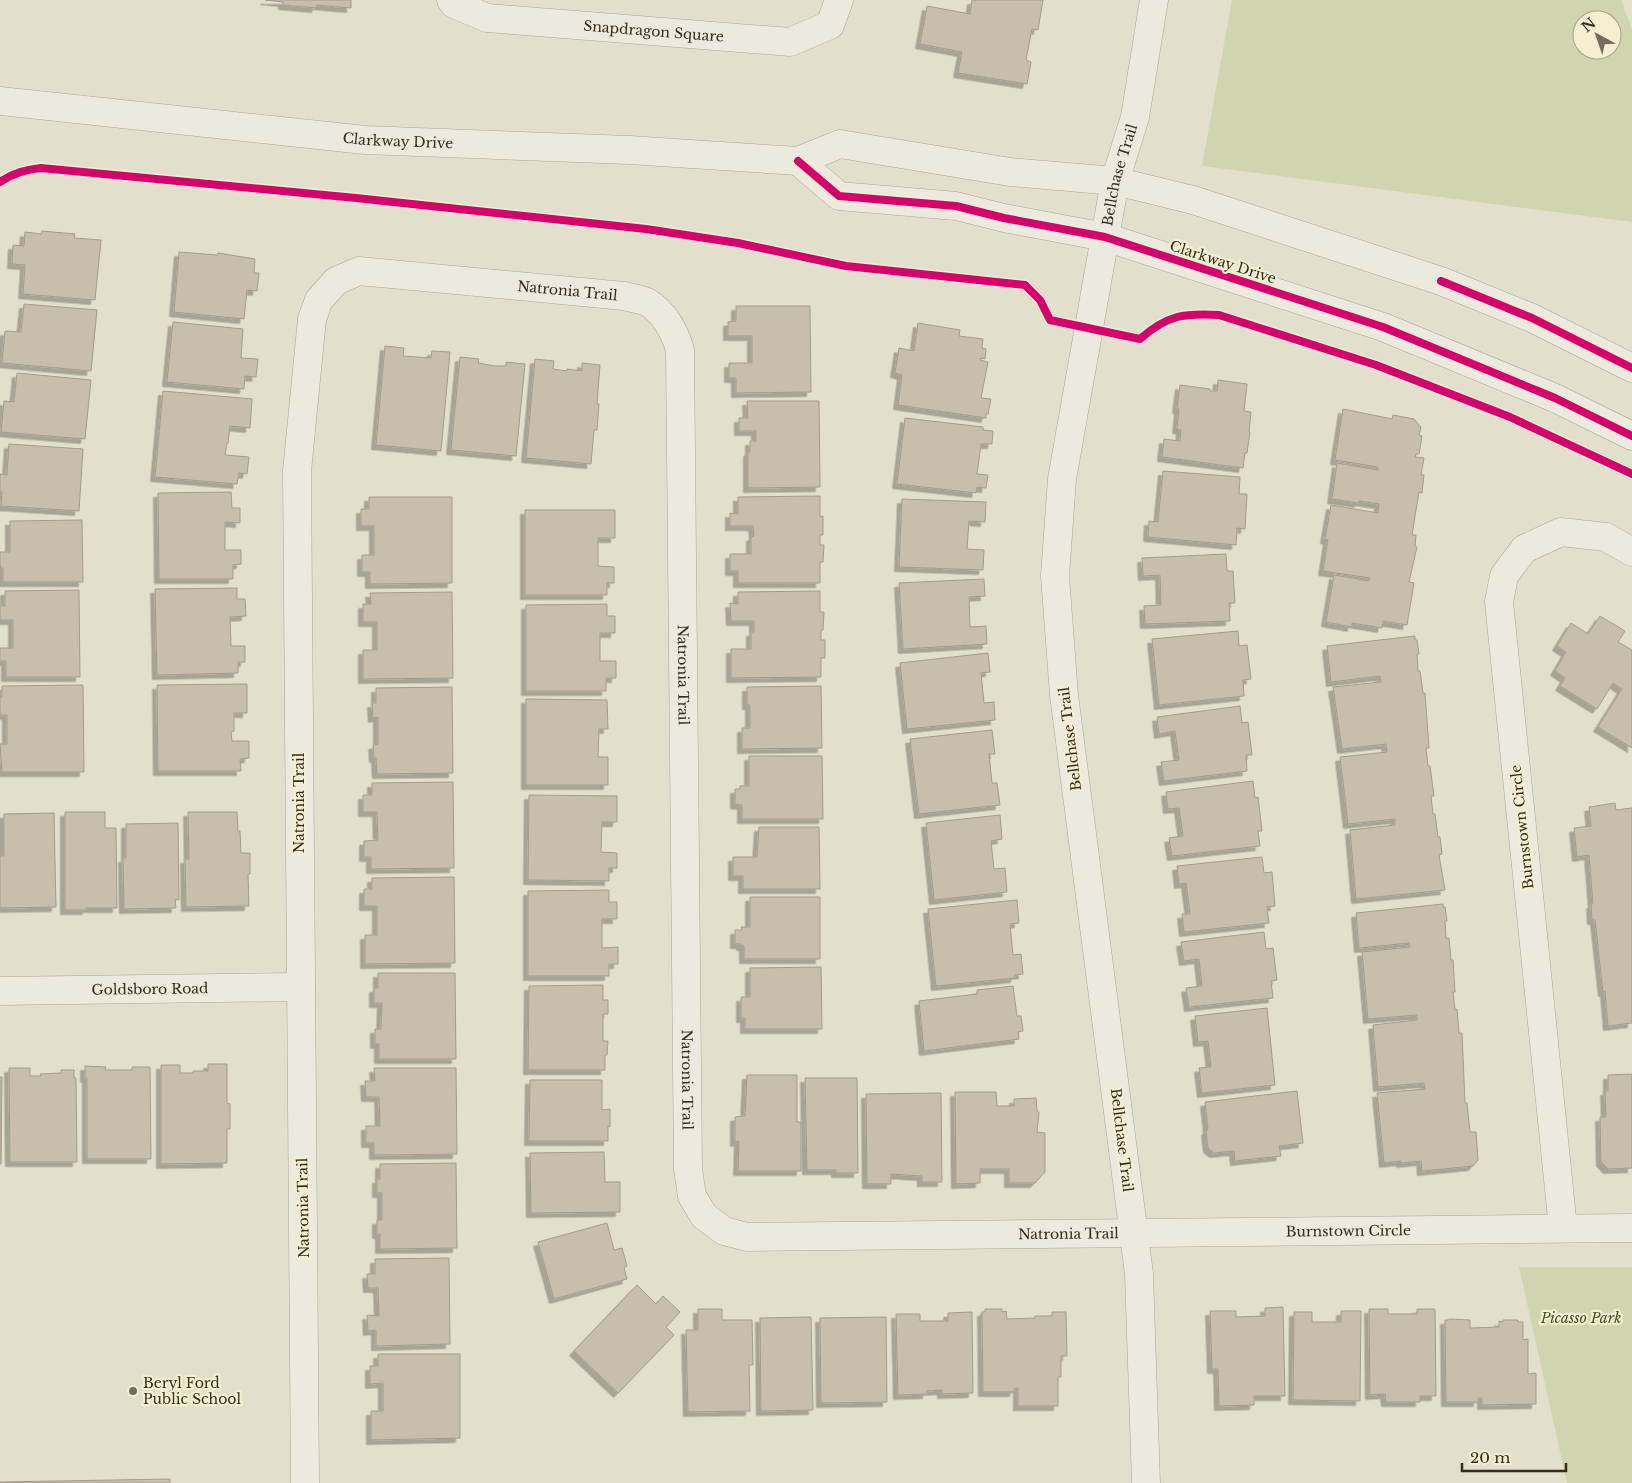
<svg xmlns="http://www.w3.org/2000/svg" width="1632" height="1483" font-family="'Libre Baskerville',serif">
<style>
.green{fill:#d0d4af;fill-rule:evenodd}
.building{fill:#c7beae;stroke:#a39b8c;filter:url(#shadow)}
.lines{fill:none;stroke-linecap:round;stroke-linejoin:round}
.minor-casing{stroke:#a8a496;stroke-width:29}
.minor{stroke:#ece9de;stroke-width:28}
.cycleway-casing{stroke:#f5efd2;stroke-width:11}
.cycleway{stroke:#d6006c;stroke-width:8}
.poi-dot{fill:#736b5b;stroke:#f5efd2;stroke-width:2}
.labels{text-anchor:middle;dominant-baseline:central;stroke-width:4.5;stroke-linejoin:round;paint-order:stroke}
.street-label{font-size:14px;fill:#372d1e;stroke:#f5efd2}
.park-label{font-size:14px;font-style:italic;fill:#435325;stroke:#f5efd2}
.poi-label{font-size:14px;fill:#372d1e;stroke:#f5efd2;text-anchor:start}
</style>
<defs>
<filter id="shadow"><feDropShadow dx="-4.5" dy="4.5" stdDeviation="0" flood-color="#0004"/></filter>
</defs>
<rect width="100%" height="100%" fill="#e3dfcd"/>
<path class="green" d="M 1232,0 L 1621,0 L 1632,29 L 1632,222 L 1202,166 ZM 1582,20 L 1612,20 L 1612,50 L 1582,50 Z
M 1519,1267 L 1632,1267 L 1632,1483 L 1567,1483 Z"/>
<path class="building" d="M 265,0 L 351,0 L 351,8 L 317,5 L 316,8 L 283,5 L 283,2 Z
M 972,0 L 1043,0 L 1038,30 L 1032,29 L 1026,60 L 1031,62 L 1027,84 L 958,73 L 962,52 L 920,44 L 927,6 L 970,14 Z
M 42,231 L 75,234 L 74,238 L 101,240 L 95,300 L 23,294 L 25,265 L 12,264 L 13,245 L 24,246 L 25,232 L 41,234 Z
M 179,252 L 217,255 L 218,253 L 255,259 L 254,273 L 259,273 L 257,291 L 247,290 L 244,319 L 174,312 Z
M 24,304 L 97,310 L 91,371 L 2,363 L 5,331 L 21,332 Z
M 736,306 L 810,306 L 811,392 L 736,393 L 736,378 L 729,378 L 729,363 L 752,363 L 752,336 L 728,336 L 728,322 L 736,321 Z
M 173,322 L 243,329 L 241,358 L 258,359 L 256,377 L 245,376 L 244,389 L 167,382 Z
M 918,323 L 960,330 L 959,336 L 983,339 L 982,348 L 986,349 L 985,359 L 981,358 L 980,360 L 988,362 L 981,398 L 991,399 L 988,414 L 986,414 L 986,418 L 898,405 L 902,375 L 895,373 L 899,348 L 914,351 Z
M 385,346 L 404,348 L 403,356 L 431,358 L 432,351 L 450,352 L 441,451 L 376,445 Z
M 460,357 L 479,359 L 478,363 L 495,366 L 506,366 L 506,362 L 525,364 L 516,456 L 451,450 Z
M 535,359 L 554,361 L 553,369 L 567,371 L 567,369 L 582,371 L 582,363 L 600,365 L 597,404 L 599,404 L 597,430 L 594,430 L 591,464 L 526,458 Z
M 17,373 L 91,380 L 85,439 L 1,432 L 4,401 L 14,402 Z
M 1218,380 L 1247,384 L 1244,411 L 1251,412 L 1249,432 L 1250,432 L 1247,453 L 1245,453 L 1243,468 L 1162,457 L 1164,439 L 1180,441 L 1181,430 L 1177,429 L 1179,409 L 1177,409 L 1180,385 L 1210,389 L 1210,391 L 1217,391 Z
M 163,391 L 252,399 L 250,428 L 230,426 L 228,443 L 227,443 L 225,455 L 249,457 L 247,474 L 239,473 L 237,484 L 155,477 Z
M 747,401 L 819,401 L 820,487 L 748,488 L 748,452 L 750,452 L 750,441 L 756,441 L 756,431 L 739,431 L 739,418 L 748,418 Z
M 1343,409 L 1392,419 L 1393,415 L 1414,419 L 1421,427 L 1419,435 L 1422,436 L 1419,454 L 1416,454 L 1415,457 L 1424,458 L 1421,475 L 1424,475 L 1422,493 L 1419,492 L 1412,535 L 1416,535 L 1415,546 L 1417,547 L 1409,582 L 1414,583 L 1407,625 L 1383,621 L 1382,628 L 1352,623 L 1352,627 L 1326,622 L 1334,575 L 1369,581 L 1370,578 L 1323,571 L 1328,540 L 1325,539 L 1331,505 L 1378,513 L 1379,504 L 1359,501 L 1359,503 L 1332,499 L 1337,463 L 1378,470 L 1378,467 L 1335,460 Z
M 905,418 L 983,427 L 983,430 L 993,431 L 992,444 L 981,444 L 977,474 L 988,475 L 986,488 L 977,487 L 976,493 L 897,484 Z
M 9,444 L 83,449 L 79,511 L 1,506 L 2,492 L 0,492 L 0,474 L 7,475 Z
M 1163,471 L 1240,477 L 1239,494 L 1247,494 L 1245,529 L 1237,528 L 1236,545 L 1148,537 L 1149,521 L 1158,522 Z
M 231,492 L 232,508 L 240,508 L 240,523 L 225,522 L 225,550 L 241,550 L 241,564 L 233,565 L 233,579 L 159,579 L 158,493 Z
M 820,496 L 820,517 L 823,516 L 823,535 L 820,535 L 820,545 L 824,545 L 823,562 L 820,562 L 820,583 L 738,583 L 738,571 L 730,571 L 730,554 L 751,554 L 751,537 L 754,536 L 753,526 L 730,526 L 730,513 L 738,514 L 738,497 Z
M 369,497 L 452,497 L 452,583 L 370,584 L 370,572 L 362,572 L 362,555 L 374,555 L 374,526 L 361,526 L 361,509 L 369,509 Z
M 902,499 L 986,502 L 985,522 L 969,521 L 967,549 L 984,550 L 983,570 L 899,567 Z
M 525,510 L 615,510 L 615,538 L 598,538 L 598,566 L 614,567 L 614,583 L 607,583 L 607,595 L 525,595 Z
M 82,520 L 83,582 L 3,582 L 3,568 L 1,568 L 0,565 L 0,552 L 10,552 L 10,521 Z
M 1226,554 L 1227,571 L 1233,571 L 1235,603 L 1229,603 L 1230,621 L 1145,624 L 1144,606 L 1161,605 L 1160,575 L 1143,576 L 1142,558 Z
M 984,579 L 985,596 L 969,597 L 970,627 L 986,626 L 987,644 L 903,649 L 899,583 Z
M 237,588 L 237,599 L 245,599 L 246,616 L 230,617 L 231,646 L 245,646 L 245,662 L 238,662 L 238,673 L 157,675 L 155,589 Z
M 79,590 L 80,677 L 6,677 L 6,661 L 0,661 L 0,648 L 13,648 L 13,620 L 0,620 L 0,606 L 5,606 L 5,591 Z
M 820,591 L 820,612 L 824,612 L 823,630 L 821,630 L 821,640 L 825,640 L 825,658 L 821,658 L 821,677 L 731,678 L 731,649 L 751,649 L 751,632 L 754,632 L 754,621 L 731,621 L 730,603 L 738,604 L 738,592 Z
M 452,592 L 453,678 L 363,679 L 363,650 L 377,650 L 377,622 L 363,622 L 363,604 L 371,604 L 370,593 Z
M 607,604 L 607,616 L 615,616 L 615,633 L 600,633 L 600,661 L 616,661 L 616,678 L 606,678 L 606,691 L 526,691 L 526,605 Z
M 1600,616 L 1625,631 L 1618,642 L 1632,650 L 1632,748 L 1598,727 L 1622,689 L 1613,683 L 1597,709 L 1560,686 L 1565,678 L 1555,671 L 1566,652 L 1557,646 L 1571,623 L 1588,634 Z
M 1238,631 L 1239,646 L 1247,645 L 1251,679 L 1243,680 L 1244,696 L 1159,705 L 1152,639 Z
M 1415,636 L 1415,640 L 1417,640 L 1419,654 L 1417,655 L 1418,671 L 1420,671 L 1423,693 L 1425,693 L 1429,748 L 1426,748 L 1428,766 L 1430,766 L 1434,796 L 1431,796 L 1433,814 L 1435,814 L 1438,837 L 1440,837 L 1442,854 L 1439,855 L 1445,890 L 1356,899 L 1350,830 L 1395,825 L 1395,819 L 1348,824 L 1340,757 L 1387,752 L 1386,744 L 1342,749 L 1333,687 L 1381,682 L 1380,676 L 1331,682 L 1327,646 Z
M 988,653 L 990,672 L 981,673 L 984,703 L 994,702 L 995,720 L 907,729 L 900,663 Z
M 247,684 L 247,713 L 234,713 L 234,731 L 231,732 L 232,741 L 249,741 L 249,758 L 240,759 L 241,771 L 158,771 L 157,685 Z
M 83,685 L 84,772 L 2,772 L 0,744 L 7,744 L 7,715 L 0,715 L 0,697 L 2,697 L 2,686 Z
M 821,686 L 822,748 L 742,749 L 742,728 L 750,728 L 750,705 L 747,705 L 747,687 Z
M 452,687 L 453,773 L 377,774 L 376,758 L 374,758 L 373,745 L 378,744 L 378,717 L 373,718 L 372,703 L 376,703 L 376,688 Z
M 526,699 L 607,700 L 608,729 L 599,729 L 598,757 L 608,757 L 608,785 L 526,785 Z
M 1240,706 L 1242,723 L 1248,722 L 1252,755 L 1246,755 L 1247,771 L 1164,781 L 1161,762 L 1179,760 L 1175,731 L 1159,734 L 1157,717 Z
M 992,730 L 995,754 L 989,754 L 992,783 L 997,783 L 1000,805 L 919,814 L 910,739 Z
M 749,756 L 822,756 L 823,819 L 742,819 L 742,805 L 735,804 L 735,789 L 740,789 L 740,786 L 749,786 Z
M 1253,781 L 1255,798 L 1258,797 L 1262,831 L 1258,831 L 1260,846 L 1172,856 L 1169,838 L 1183,836 L 1179,808 L 1168,809 L 1166,792 Z
M 453,782 L 454,868 L 371,869 L 371,857 L 364,857 L 364,841 L 378,840 L 377,812 L 363,812 L 363,795 L 372,795 L 372,783 Z
M 529,795 L 617,796 L 617,822 L 602,822 L 601,852 L 617,853 L 617,868 L 609,868 L 609,881 L 528,880 Z
M 1615,803 L 1616,810 L 1632,808 L 1632,1023 L 1608,1026 L 1605,991 L 1603,992 L 1595,920 L 1592,920 L 1591,904 L 1593,904 L 1589,855 L 1577,857 L 1574,828 L 1591,826 L 1589,807 Z
M 65,812 L 105,812 L 105,828 L 116,828 L 117,908 L 86,908 L 87,910 L 65,910 Z
M 188,812 L 237,812 L 238,831 L 240,831 L 241,853 L 250,853 L 250,874 L 248,874 L 249,906 L 186,907 L 185,859 L 189,859 Z
M 54,813 L 56,907 L 0,908 L 0,856 L 4,856 L 4,814 Z
M 1000,815 L 1002,839 L 991,841 L 994,869 L 1005,868 L 1007,892 L 934,900 L 926,823 Z
M 178,823 L 179,900 L 175,899 L 176,908 L 124,909 L 123,858 L 126,858 L 126,824 Z
M 759,827 L 819,827 L 820,889 L 743,889 L 743,876 L 733,876 L 733,857 L 757,857 Z
M 1262,857 L 1264,873 L 1272,872 L 1275,906 L 1267,907 L 1269,923 L 1184,932 L 1182,914 L 1190,914 L 1186,883 L 1179,884 L 1177,866 Z
M 454,877 L 455,963 L 365,964 L 365,935 L 377,935 L 377,906 L 364,906 L 364,889 L 372,889 L 372,878 Z
M 609,890 L 609,902 L 617,902 L 617,919 L 602,919 L 602,948 L 618,947 L 618,964 L 609,964 L 609,976 L 528,976 L 528,891 Z
M 750,897 L 820,897 L 820,959 L 744,959 L 744,946 L 741,946 L 741,944 L 735,944 L 735,930 L 742,930 L 741,927 L 750,927 Z
M 1017,900 L 1019,923 L 1010,924 L 1013,955 L 1021,954 L 1023,974 L 1015,975 L 1015,978 L 936,986 L 928,909 Z
M 1443,904 L 1443,907 L 1445,907 L 1447,921 L 1445,921 L 1446,938 L 1449,938 L 1451,960 L 1453,960 L 1455,992 L 1453,992 L 1455,1010 L 1457,1009 L 1459,1033 L 1462,1033 L 1465,1103 L 1467,1103 L 1470,1132 L 1476,1132 L 1478,1160 L 1473,1166 L 1422,1171 L 1421,1161 L 1401,1163 L 1401,1161 L 1384,1163 L 1377,1093 L 1425,1089 L 1424,1083 L 1378,1087 L 1373,1025 L 1417,1020 L 1417,1015 L 1368,1019 L 1362,952 L 1410,947 L 1409,943 L 1359,948 L 1356,913 Z
M 1264,932 L 1266,949 L 1273,948 L 1277,980 L 1271,981 L 1273,998 L 1189,1007 L 1186,988 L 1202,986 L 1199,959 L 1184,961 L 1181,942 Z
M 821,967 L 822,1029 L 745,1029 L 745,1018 L 741,1018 L 741,997 L 750,997 L 750,968 Z
M 378,973 L 455,973 L 456,1059 L 379,1059 L 379,1044 L 375,1044 L 375,1029 L 381,1029 L 382,1003 L 374,1003 L 374,988 L 378,988 Z
M 603,985 L 603,1000 L 608,1000 L 608,1014 L 603,1014 L 603,1041 L 608,1041 L 607,1055 L 605,1055 L 605,1070 L 528,1070 L 529,986 Z
M 1013,986 L 1017,1016 L 1021,1016 L 1023,1031 L 1018,1032 L 1019,1039 L 924,1051 L 919,1001 L 977,994 L 977,990 Z
M 1267,1008 L 1275,1085 L 1202,1093 L 1199,1068 L 1211,1067 L 1208,1041 L 1198,1042 L 1195,1016 Z
M 208,1064 L 227,1064 L 227,1103 L 230,1104 L 230,1129 L 227,1129 L 227,1163 L 161,1164 L 161,1065 L 180,1065 L 180,1073 L 193,1073 L 193,1071 L 208,1071 Z
M 85,1066 L 106,1067 L 105,1070 L 132,1070 L 132,1067 L 150,1067 L 151,1159 L 87,1159 L 87,1078 L 85,1078 Z
M 9,1068 L 30,1068 L 30,1076 L 41,1076 L 40,1074 L 61,1073 L 61,1070 L 74,1070 L 74,1078 L 76,1078 L 77,1162 L 10,1162 Z
M 374,1068 L 456,1068 L 457,1154 L 374,1155 L 374,1143 L 366,1143 L 366,1126 L 380,1126 L 379,1097 L 366,1097 L 365,1081 L 375,1081 Z
M 1632,1074 L 1632,1168 L 1608,1169 L 1601,1162 L 1600,1117 L 1606,1117 L 1605,1091 L 1608,1091 L 1608,1075 Z
M 747,1075 L 797,1075 L 797,1122 L 801,1122 L 801,1171 L 738,1171 L 739,1141 L 735,1142 L 735,1117 L 745,1116 Z
M 0,1077 L 2,1077 L 1,1164 L 0,1164 Z
M 805,1078 L 857,1078 L 858,1173 L 836,1173 L 836,1170 L 807,1170 Z
M 530,1080 L 602,1080 L 602,1110 L 610,1109 L 610,1127 L 608,1126 L 608,1141 L 529,1141 Z
M 1297,1091 L 1303,1143 L 1279,1146 L 1281,1156 L 1235,1161 L 1234,1151 L 1214,1153 L 1208,1148 L 1206,1131 L 1208,1129 L 1205,1102 Z
M 955,1092 L 996,1092 L 997,1106 L 1014,1106 L 1014,1099 L 1036,1098 L 1037,1110 L 1039,1113 L 1037,1132 L 1045,1133 L 1045,1172 L 1035,1183 L 1009,1183 L 1009,1169 L 980,1169 L 980,1183 L 956,1184 Z
M 941,1093 L 942,1182 L 922,1182 L 922,1176 L 891,1174 L 891,1184 L 867,1184 L 866,1094 Z
M 604,1152 L 605,1182 L 620,1182 L 620,1212 L 531,1213 L 530,1153 Z
M 456,1163 L 457,1248 L 380,1249 L 380,1234 L 377,1234 L 377,1220 L 382,1220 L 382,1193 L 377,1193 L 377,1179 L 380,1179 L 380,1164 Z
M 607,1223 L 614,1250 L 622,1248 L 627,1266 L 624,1268 L 627,1279 L 554,1299 L 538,1242 Z
M 449,1258 L 450,1344 L 376,1346 L 376,1330 L 368,1331 L 367,1315 L 379,1316 L 378,1288 L 368,1288 L 367,1274 L 375,1274 L 375,1259 Z
M 637,1285 L 656,1304 L 663,1296 L 680,1312 L 666,1327 L 674,1335 L 618,1393 L 574,1351 Z
M 1283,1307 L 1285,1396 L 1254,1396 L 1254,1405 L 1219,1406 L 1218,1369 L 1212,1369 L 1210,1311 L 1236,1311 L 1236,1317 L 1265,1316 L 1265,1308 Z
M 698,1309 L 722,1309 L 722,1320 L 752,1320 L 753,1365 L 749,1365 L 750,1411 L 688,1412 L 686,1330 L 698,1330 Z
M 985,1309 L 1002,1309 L 1002,1312 L 1006,1311 L 1007,1319 L 1035,1318 L 1035,1316 L 1052,1316 L 1052,1312 L 1066,1312 L 1067,1356 L 1061,1356 L 1061,1377 L 1058,1377 L 1058,1406 L 1018,1406 L 1018,1388 L 1014,1389 L 1014,1392 L 983,1392 L 982,1312 L 985,1312 Z
M 1369,1309 L 1388,1309 L 1388,1314 L 1417,1314 L 1417,1309 L 1435,1309 L 1436,1396 L 1420,1396 L 1420,1402 L 1386,1402 L 1385,1394 L 1370,1395 Z
M 1341,1311 L 1361,1311 L 1360,1401 L 1293,1400 L 1294,1312 L 1312,1312 L 1312,1322 L 1341,1322 Z
M 972,1312 L 973,1393 L 942,1394 L 942,1390 L 927,1391 L 927,1394 L 898,1395 L 896,1314 L 920,1314 L 920,1321 L 948,1321 L 948,1313 Z
M 811,1317 L 813,1410 L 761,1411 L 760,1318 Z
M 886,1317 L 887,1402 L 821,1403 L 820,1318 Z
M 1449,1319 L 1470,1320 L 1470,1328 L 1499,1327 L 1499,1321 L 1503,1322 L 1503,1320 L 1518,1320 L 1518,1322 L 1523,1322 L 1523,1340 L 1528,1339 L 1528,1374 L 1536,1373 L 1536,1404 L 1482,1405 L 1482,1398 L 1478,1398 L 1478,1402 L 1446,1402 L 1445,1320 L 1449,1320 Z
M 378,1354 L 460,1354 L 460,1438 L 371,1440 L 371,1411 L 383,1411 L 383,1383 L 370,1384 L 370,1366 L 378,1366 Z
M 170,1479 L 170,1483 L 0,1483 L 0,1482 Z"/>
<g class="lines">
<defs>
<g id="minor">
<path id="s1" d="M 451,0 L 454,4 L 487,18 L 790,42 L 830,25 L 839,0"/>
<path id="s2" d="M 0,101 L 365,140 L 629,150 L 798,161 L 840,144 L 1010,172 L 1115,181 L 1193,200 L 1441,281 L 1532,318 L 1632,368"/>
<path d="M 798,161 L 839,196 L 956,206 L 1004,218 L 1105,237 L 1383,327 L 1555,398 L 1632,436"/>
<path id="s3" d="M 0,991 L 301,987"/>
<path d="M 1563,1228 L 1499,602 L 1504,576 L 1524,549 L 1561,532 L 1606,537 L 1632,552"/>
<path id="s4" d="M 305,1483 L 297,471 L 312,319 L 319,300 L 336,281 L 359,271 L 624,296 C 631,298 640,299 647,302 C 664,312 675,332 680,350 L 688,1169 L 692,1196 L 704,1216 L 724,1231 L 747,1237 L 1632,1228"/>
<path id="s5" d="M 1146,1483 L 1139,1274 L 1064,695 L 1055,576 L 1062,479 L 1115,181 L 1135,117 L 1154,0"/>
</g>
</defs>
<use href="#minor" class="minor-casing"/>
<use href="#minor" class="minor"/>
<defs>
<path id="cycleway" d="M 798,161 L 839,196 L 956,206 L 1004,218 L 1105,237 L 1383,327 L 1555,398 L 1632,436
M 0,182 C 13,173 25,170 41,168 L 356,198 L 646,229 L 738,243 L 846,266 L 1025,285 L 1040,300 L 1050,320 L 1140,339 C 1167,315 1184,313 1219,315 L 1376,365 L 1510,417 L 1632,474
M 1441,281 L 1532,318 L 1632,368"/>
</defs>
<use href="#cycleway" class="cycleway-casing"/>
<use href="#cycleway" class="cycleway"/>
</g>
<circle class="poi-dot" cx="133" cy="1391" r="5"/>
<g class="labels">
<g class="street-label">
<text stroke="none"><textPath href="#s1" startOffset="208">Snapdragon Square</textPath></text>
<text stroke="none"><textPath href="#s2" startOffset="400">Clarkway Drive</textPath></text>
<text stroke="none"><textPath href="#s5" startOffset="1319">Bellchase Trail</textPath></text>
<text transform="translate(1223 262) rotate(18)">Clarkway Drive</text>
<text stroke="none"><textPath href="#s4" startOffset="1445">Natronia Trail</textPath></text>
<text stroke="none"><textPath href="#s4" startOffset="1910">Natronia Trail</textPath></text>
<text transform="translate(1070 739) rotate(-97)">Bellchase Trail</text>
<text transform="translate(299 803) rotate(-90)">Natronia Trail</text>
<text transform="translate(1522 827) rotate(-96)">Burnstown Circle</text>
<text stroke="none"><textPath href="#s3" startOffset="150">Goldsboro Road</textPath></text>
<text stroke="none"><textPath href="#s4" startOffset="2315">Natronia Trail</textPath></text>
<text transform="translate(1122 1140) rotate(83)">Bellchase Trail</text>
<text transform="translate(303 1208) rotate(-91)">Natronia Trail</text>
<text stroke="none"><textPath href="#s4" startOffset="3105">Burnstown Circle</textPath></text>
<text stroke="none"><textPath href="#s4" startOffset="2825">Natronia Trail</textPath></text>
</g>
<g class="park-label">
<text x="1581" y="1318">Picasso Park</text>
</g>
<g class="poi-label">
<text x="143" y="1383">Beryl Ford<tspan x="143" dy="16">Public School</tspan></text>
</g>
</g>
<g transform="translate(1597 35) rotate(320)"><circle r="24" fill="#f5efd2" stroke="#a9a18a"/>
<path d="M0-4L9 19L0 12L-9 19Z" fill="#736b5b"/>
<text y="-8" font-size="14" font-weight="bold" text-anchor="middle" fill="#372d1e">N</text>
</g>
<path d="M1462 1463v8h104v-8" fill="none" stroke="#372d1e" stroke-width="2.5"/>
<text x="1470" y="1463" font-size="15" fill="#372d1e" stroke="#f5efd2" stroke-width="4" paint-order="stroke">20 m</text>
</svg>
